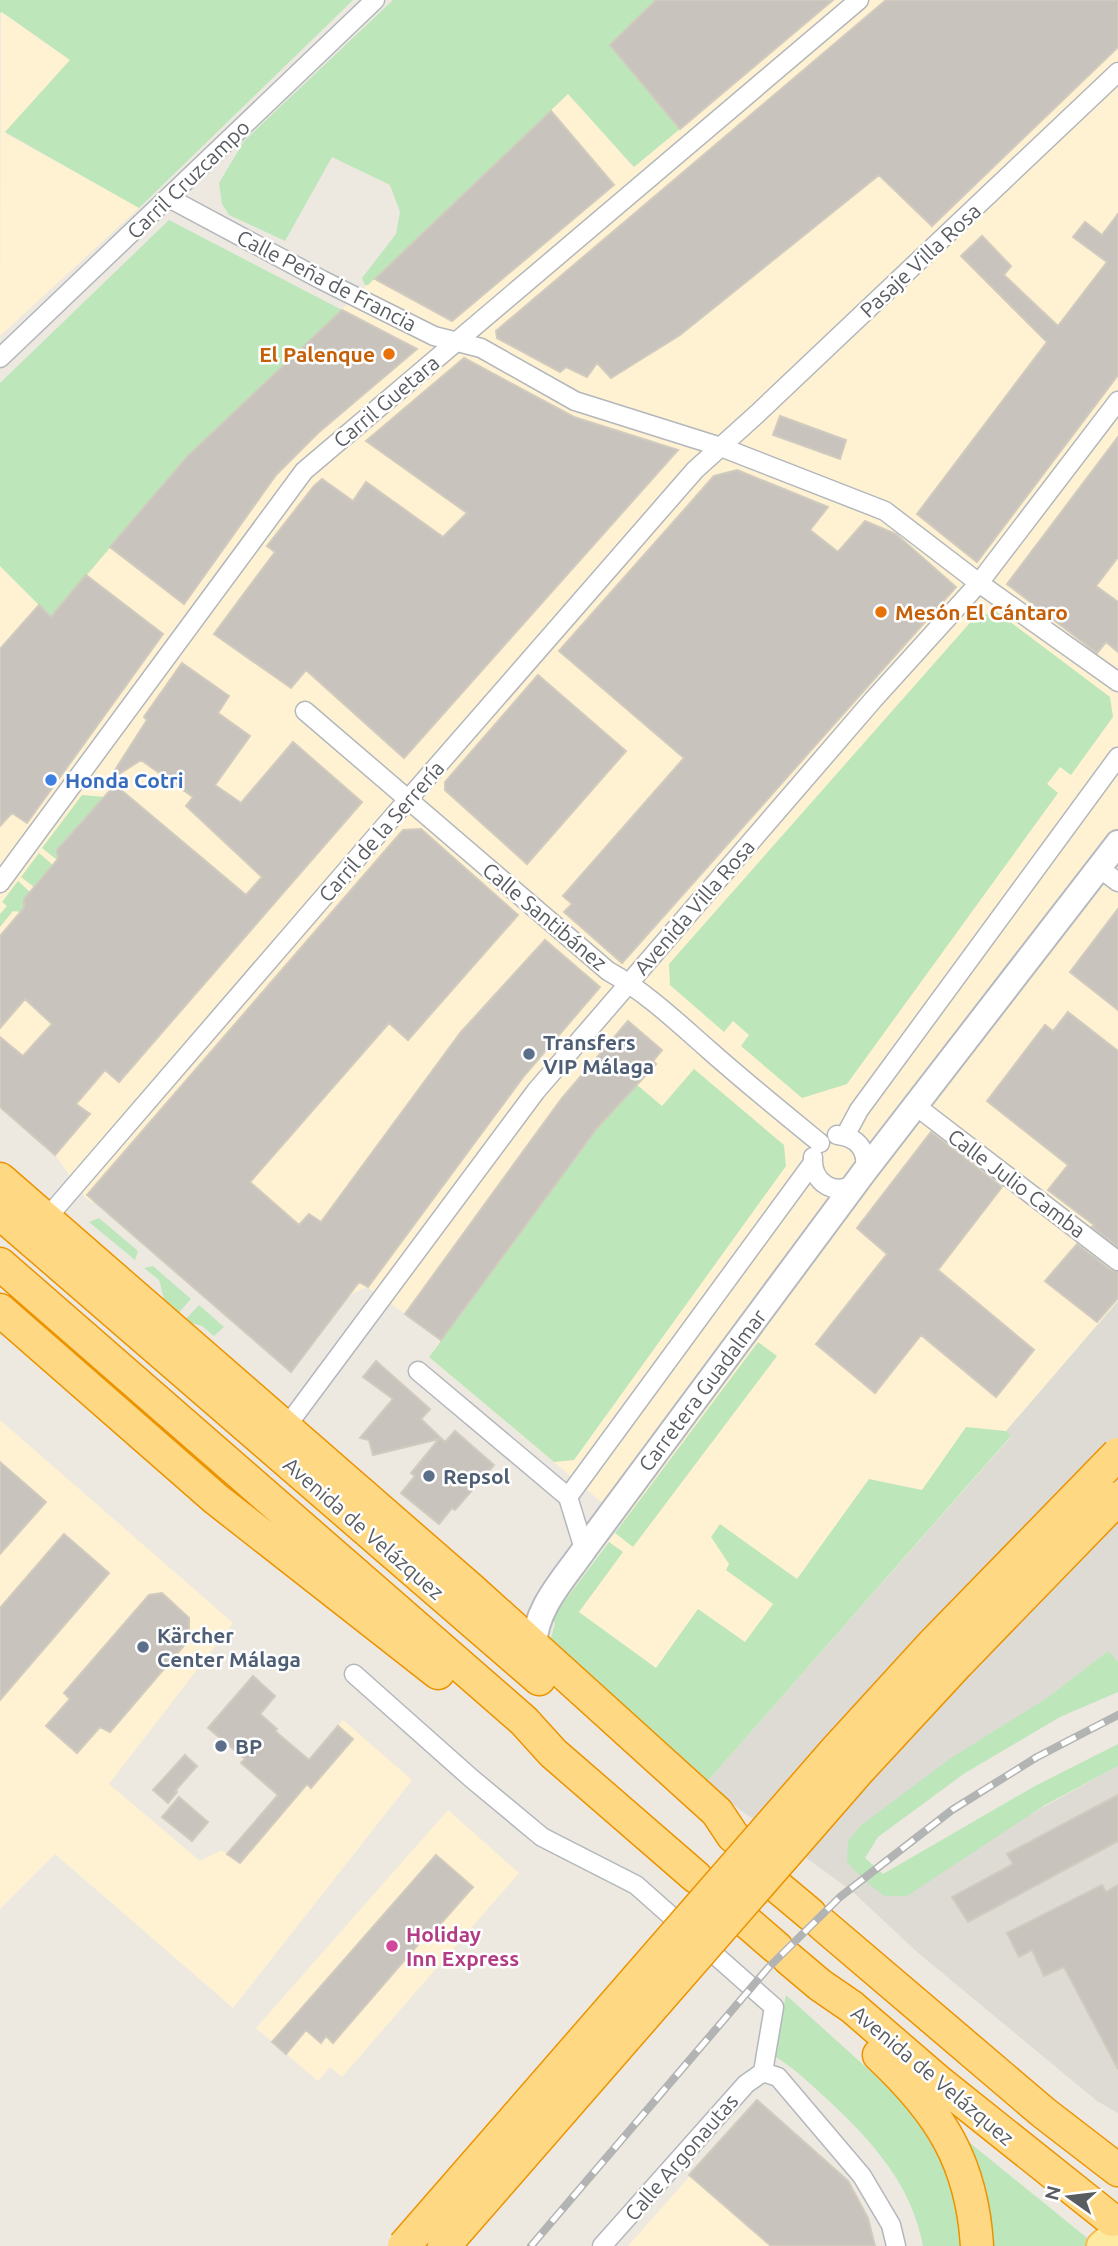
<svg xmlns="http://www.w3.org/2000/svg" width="1118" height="2246" font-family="Ubuntu,sans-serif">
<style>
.commercial{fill:#fff2d2}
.industrial{fill:#dddbd4}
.green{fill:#bde6ba}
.building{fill:#c8c3bd;stroke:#d1cabe;stroke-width:2}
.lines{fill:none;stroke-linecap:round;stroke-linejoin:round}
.street-casing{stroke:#b3b7bc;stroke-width:21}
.secondary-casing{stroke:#b6bac0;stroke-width:28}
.primary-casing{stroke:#f8bd4e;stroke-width:32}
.highway-casing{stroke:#ec9300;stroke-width:35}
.street{stroke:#fff;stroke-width:18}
.secondary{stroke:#fff;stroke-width:24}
.primary{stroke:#ffeaa2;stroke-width:28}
.highway{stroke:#ffd884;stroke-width:32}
.rail-casing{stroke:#b2b3b3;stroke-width:8}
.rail{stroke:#fff;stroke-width:5;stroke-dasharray:16;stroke-linecap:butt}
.highway-bridge-casing{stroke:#ec9300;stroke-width:35;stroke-linecap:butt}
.highway-bridge{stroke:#ffd884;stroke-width:32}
.food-dot{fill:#e8710a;stroke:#fff;stroke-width:2.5}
.shop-dot{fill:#3f7fe0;stroke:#fff;stroke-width:2.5}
.service-dot{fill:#5c6f8a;stroke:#fff;stroke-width:2.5}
.hotel-dot{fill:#d1479c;stroke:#fff;stroke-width:2.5}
.labels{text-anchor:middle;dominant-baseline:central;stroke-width:5;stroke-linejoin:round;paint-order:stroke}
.street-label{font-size:21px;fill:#595d62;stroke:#fff}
.food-label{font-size:21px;font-weight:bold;fill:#c56008;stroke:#fff;text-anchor:end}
.shop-label{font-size:21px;font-weight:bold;fill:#366cbe;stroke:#fff;text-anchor:start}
.service-label{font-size:21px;font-weight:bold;fill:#4e5e75;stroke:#fff;text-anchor:start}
.hotel-label{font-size:21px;font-weight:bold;fill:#b23c85;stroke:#fff;text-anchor:start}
</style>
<rect width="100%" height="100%" fill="#ede9e0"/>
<path class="commercial" d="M 656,0 L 1118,0 L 1118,1301 L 1006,1431 L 1011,1436 L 705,1784 L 551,1638 L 555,1623 L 551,1619 L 624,1521 L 429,1357 L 441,1339 L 367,1287 L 348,1296 L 291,1372 L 94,1201 L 92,1203 L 85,1197 L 55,1155 L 0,1107 L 0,566 L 51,617 L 188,456 L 568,93 L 633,167 L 610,45 Z
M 1,12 L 70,60 L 5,133 L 139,208 L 0,336 Z
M 0,1420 L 233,1623 L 109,1784 L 200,1861 L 221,1850 L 228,1854 L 343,1720 L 412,1780 L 233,2008 L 55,1854 L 0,1909 Z
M 448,1810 L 519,1873 L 342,2077 L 330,2067 L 318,2081 L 256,2028 Z
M 757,2100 L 848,2181 L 868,2218 L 874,2246 L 628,2246 Z"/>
<path class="industrial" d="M 1118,1301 L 1118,1662 L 1107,1652 L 1047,1698 L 860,1826 L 848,1841 L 884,1895 L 1118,1766 L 1118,2113 L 1097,2101 L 917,1952 L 853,1892 L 705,1784 L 1011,1437 L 1006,1431 Z"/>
<path class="green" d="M 0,0 L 353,0 L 139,208 L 5,132 L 70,60 L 2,12 L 0,13 Z
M 393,0 L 656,0 L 610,45 L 680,129 L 634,167 L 568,94 L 368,285 L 365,285 L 362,278 L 396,234 L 400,212 L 390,185 L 332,157 L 285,241 L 229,215 L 222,204 L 219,183 L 244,141 Z
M 169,220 L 342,310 L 188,456 L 51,617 L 0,566 L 0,383 Z
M 997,612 L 1110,697 L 1113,717 L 1071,775 L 1060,767 L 1047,784 L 1058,793 L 847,1084 L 802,1098 L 741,1046 L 749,1035 L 733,1021 L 724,1032 L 670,985 L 669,964 L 975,617 Z
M 82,795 L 105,797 L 57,860 L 42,848 Z
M 39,853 L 53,865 L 34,887 L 21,877 Z
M 18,881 L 30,892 L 24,899 L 24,908 L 21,912 L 13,911 L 0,927 L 0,914 L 7,906 L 2,902 Z
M 694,1069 L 784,1145 L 786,1166 L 574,1460 L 554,1462 L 429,1357 L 597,1128 L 636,1084 L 662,1106 Z
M 99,1218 L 138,1251 L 135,1260 L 89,1222 Z
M 153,1266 L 191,1299 L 174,1318 L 167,1310 L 159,1280 L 144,1268 Z
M 199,1305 L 224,1327 L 214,1336 L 202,1326 L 184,1321 Z
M 758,1342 L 777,1356 L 633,1547 L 615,1533 Z
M 966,1427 L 1006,1431 L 1011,1436 L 705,1784 L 552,1650 L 551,1638 L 555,1623 L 551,1619 L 609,1542 L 623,1552 L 579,1612 L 656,1668 L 698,1609 L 745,1642 L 773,1604 L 726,1570 L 729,1564 L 711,1537 L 720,1524 L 797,1579 L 869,1479 L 922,1490 Z
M 1108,1651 L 1118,1662 L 1118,1692 L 1060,1717 L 965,1773 L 878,1837 L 865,1858 L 883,1874 L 1035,1786 L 1118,1744 L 1118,1766 L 1045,1805 L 907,1896 L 884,1896 L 865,1881 L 847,1862 L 848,1841 L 860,1826 L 951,1758 L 1047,1698 Z
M 786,1995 L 878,2078 L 917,2116 L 933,2138 L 955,2189 L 962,2246 L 923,2246 C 912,2185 872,2141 828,2100 C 810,2084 795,2068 774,2056 Z
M 970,2143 L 1097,2246 L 987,2246 L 967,2147 Z"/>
<path class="building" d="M 656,0 L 833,0 L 680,129 L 610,45 Z
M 886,0 L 1118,0 L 1118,47 L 932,226 L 879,175 L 680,335 L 611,378 L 597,363 L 587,377 L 566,367 L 560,372 L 497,338 L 496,331 Z
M 551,111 L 614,185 L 452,321 L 375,279 Z
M 1118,214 L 1118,375 L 977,562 L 917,514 L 1047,342 L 961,256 L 982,236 L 1011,266 L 1004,275 L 1058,326 L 1107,262 L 1073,237 L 1085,222 L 1102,235 Z
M 342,310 L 417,349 L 318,433 L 276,475 L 184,604 L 110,547 L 188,456 Z
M 464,358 L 574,417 L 678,450 L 404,758 L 306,670 L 291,688 L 214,634 L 275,552 L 267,546 L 314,486 L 322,479 L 353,501 L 366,482 L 443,537 L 467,513 L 366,441 Z
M 780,416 L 846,440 L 840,459 L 773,435 Z
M 1118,437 L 1118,557 L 1096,586 L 1118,602 L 1118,652 L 1106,642 L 1097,653 L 1007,584 Z
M 737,470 L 828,507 L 810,530 L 838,552 L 865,521 L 896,534 L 956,587 L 622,963 L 564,912 L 572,904 L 563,896 L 684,758 L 559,651 L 714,476 Z
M 86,575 L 163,634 L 27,823 L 12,813 L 0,826 L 0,649 L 39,605 L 51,617 Z
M 182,663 L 229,696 L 218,713 L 250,736 L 215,785 L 241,803 L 293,742 L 362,802 L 119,1082 L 105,1070 L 76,1104 L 90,1114 L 55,1155 L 0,1107 L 0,1037 L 23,1056 L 52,1024 L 25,999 L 0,1028 L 0,936 L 24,908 L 24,899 L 58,859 L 57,850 L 115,785 L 246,895 L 262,877 L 186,806 L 193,797 L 141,760 L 108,781 L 147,720 L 144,717 Z
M 538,675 L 626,751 L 527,864 L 445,790 L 445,782 Z
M 421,829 L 518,915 L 408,1040 L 389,1023 L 250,1182 L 299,1225 L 309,1214 L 321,1222 L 461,1032 L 545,940 L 600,987 L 524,1076 L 368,1287 L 359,1282 L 291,1372 L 87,1195 L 403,830 Z
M 1118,909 L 1118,1010 L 1070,972 Z
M 1068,1012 L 1118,1051 L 1118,1247 L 1092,1227 L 1094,1225 L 1048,1190 L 1068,1165 L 987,1101 L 1045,1025 L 1053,1031 Z
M 628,1021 L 662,1050 L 653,1061 L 656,1064 L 597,1128 L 441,1340 L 405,1314 L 562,1098 Z
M 931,1132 L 1002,1187 L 938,1270 L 1034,1350 L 996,1397 L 921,1335 L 875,1393 L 816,1344 L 887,1254 L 857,1228 Z
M 1077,1244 L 1111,1270 L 1118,1272 L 1118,1298 L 1097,1322 L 1045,1281 Z
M 376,1361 L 430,1409 L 421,1419 L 445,1442 L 455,1431 L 494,1465 L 455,1510 L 452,1508 L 439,1524 L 401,1493 L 415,1476 L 411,1473 L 439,1439 L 373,1455 L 369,1440 L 360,1438 L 393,1399 L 363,1377 Z
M 0,1462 L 46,1502 L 0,1554 Z
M 64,1534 L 109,1573 L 0,1700 L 0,1608 Z
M 162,1593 L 189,1618 L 189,1631 L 193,1635 L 110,1732 L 100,1727 L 77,1753 L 46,1726 L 70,1699 L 64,1693 L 149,1595 Z
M 253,1676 L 275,1696 L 260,1714 L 277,1729 L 275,1731 L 309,1760 L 338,1726 L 353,1739 L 311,1788 L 307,1784 L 240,1863 L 227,1854 L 278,1795 L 241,1763 L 245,1759 L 208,1728 Z
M 185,1755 L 197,1766 L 175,1791 L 177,1792 L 168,1803 L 153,1790 Z
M 1118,1795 L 1118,1841 L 968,1922 L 952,1897 L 1013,1864 L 1007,1854 Z
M 179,1797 L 208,1822 L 192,1841 L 162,1817 Z
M 436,1855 L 473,1887 L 437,1928 L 434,1926 L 333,2043 L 326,2036 L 321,2043 L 306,2030 L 286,2054 L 272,2042 Z
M 1102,1885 L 1106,1892 L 1118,1885 L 1118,2069 L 1064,1967 L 1044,1976 L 1032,1950 L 1019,1957 L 1007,1933 Z
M 757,2100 L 848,2181 L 868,2218 L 875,2246 L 771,2246 L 689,2175 Z"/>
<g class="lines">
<defs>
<path id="street" d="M 169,198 L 322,280 L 434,336 L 481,348 L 575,401 L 721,447 L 885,511 L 979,583 L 1118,682
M 0,358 L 375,0
M 305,711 L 608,971 C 646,992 677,1022 709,1050 C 745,1082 782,1112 820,1143
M 1099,868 L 1118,882
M 0,883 L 304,471 L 859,0
M 916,1106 L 1118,1261
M 837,1135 C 858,1137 869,1151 864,1172
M 845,1136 L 859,1110 L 1118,757
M 813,1157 C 811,1183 836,1198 856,1182
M 46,1219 L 384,827 L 695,470 L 757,414 L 1118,72
M 418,1371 L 568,1497
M 286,1427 L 536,1091 L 873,700 L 979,583 L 1118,401
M 584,1549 L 568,1497 L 812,1164
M 354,1674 L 471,1778 L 542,1837 L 636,1885 L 774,2007 L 763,2072
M 763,2072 L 778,2077 L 862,2176 L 891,2225 L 896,2246
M 602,2246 L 746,2084 L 763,2072"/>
<path id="secondary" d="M 534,1647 C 535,1607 565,1578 586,1547 L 864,1172 L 1118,843"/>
<path id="primary" d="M 1101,2246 L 1118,2231"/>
<path id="highway" d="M 0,1179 L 473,1591 L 717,1812 L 733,1836
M 0,1213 L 539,1679
M 0,1264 L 524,1721 L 553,1753 L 696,1877
M 0,1310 L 216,1499 L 438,1673
M 779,1888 L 810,1914
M 748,1923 L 777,1948
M 822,1924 L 1044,2113 L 1118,2170
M 788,1958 L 820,1985 L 852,2007 L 939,2082 L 1112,2220
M 879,2055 C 940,2112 972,2162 977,2246"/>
</defs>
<use href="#street" class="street-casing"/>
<use href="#secondary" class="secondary-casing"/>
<use href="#primary" class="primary-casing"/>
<use href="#highway" class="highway-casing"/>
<use href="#street" class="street"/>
<use href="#secondary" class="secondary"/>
<use href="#primary" class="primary"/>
<use href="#highway" class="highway"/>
<defs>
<path id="rail" d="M 531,2246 L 768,1968 L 840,1897 L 952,1810 L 1037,1757 L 1118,1715"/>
</defs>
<use href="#rail" class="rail-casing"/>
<use href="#rail" class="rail"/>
<defs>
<path id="highway-bridge" d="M 404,2246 L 836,1750 L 931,1646 L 1118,1454
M 444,2246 L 859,1770 L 958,1663 L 1118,1498"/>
</defs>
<use href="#highway-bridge" class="highway-bridge-casing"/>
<use href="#highway-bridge" class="highway-bridge"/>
</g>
<g class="food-dot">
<circle cx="389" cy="354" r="7"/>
<circle cx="881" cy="612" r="7"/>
</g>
<circle class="shop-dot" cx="51" cy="780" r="7"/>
<g class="service-dot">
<circle cx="529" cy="1054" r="7"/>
<circle cx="429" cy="1476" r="7"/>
<circle cx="143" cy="1647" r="7"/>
<circle cx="221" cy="1746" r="7"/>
</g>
<circle class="hotel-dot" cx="392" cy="1946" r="7"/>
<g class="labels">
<g class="street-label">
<text transform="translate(188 179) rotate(-44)">Carril Cruzcampo</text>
<text transform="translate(920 260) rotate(-43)">Pasaje Villa Rosa</text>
<text transform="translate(327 280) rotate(27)">Calle Peña de Francia</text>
<text transform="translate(386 401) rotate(-40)">Carril Guetara</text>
<text transform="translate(381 831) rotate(-49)">Carril de la Serrería</text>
<text transform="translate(694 907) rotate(-49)">Avenida Villa Rosa</text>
<text transform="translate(545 916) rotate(40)">Calle Santibánez</text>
<text transform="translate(1017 1183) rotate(37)">Calle Julio Camba</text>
<text transform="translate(702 1390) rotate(-53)">Carretera Guadalmar</text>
<text transform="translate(364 1528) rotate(41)">Avenida de Velázquez</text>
<text transform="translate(933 2075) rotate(40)">Avenida de Velázquez</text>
<text transform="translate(681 2157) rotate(-49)">Calle Argonautas</text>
</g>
<g class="food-label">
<text x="375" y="354">El Palenque</text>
<text x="895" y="612" text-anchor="start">Mesón El Cántaro</text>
</g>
<g class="shop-label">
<text x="65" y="780">Honda Cotri</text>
</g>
<g class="service-label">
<text x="543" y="1042">Transfers<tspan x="543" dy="24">VIP Málaga</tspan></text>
<text x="443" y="1476">Repsol</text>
<text x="157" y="1635">Kärcher<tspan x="157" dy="24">Center Málaga</tspan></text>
<text x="235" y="1746">BP</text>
</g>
<g class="hotel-label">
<text x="406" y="1934">Holiday<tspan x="406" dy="24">Inn Express</tspan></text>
</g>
</g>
<g transform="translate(1069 2197) rotate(284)" stroke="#ffffff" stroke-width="5" paint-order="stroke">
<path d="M0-5L12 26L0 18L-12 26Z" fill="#595d62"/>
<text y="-10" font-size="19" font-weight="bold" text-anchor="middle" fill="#595d62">N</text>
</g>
</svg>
